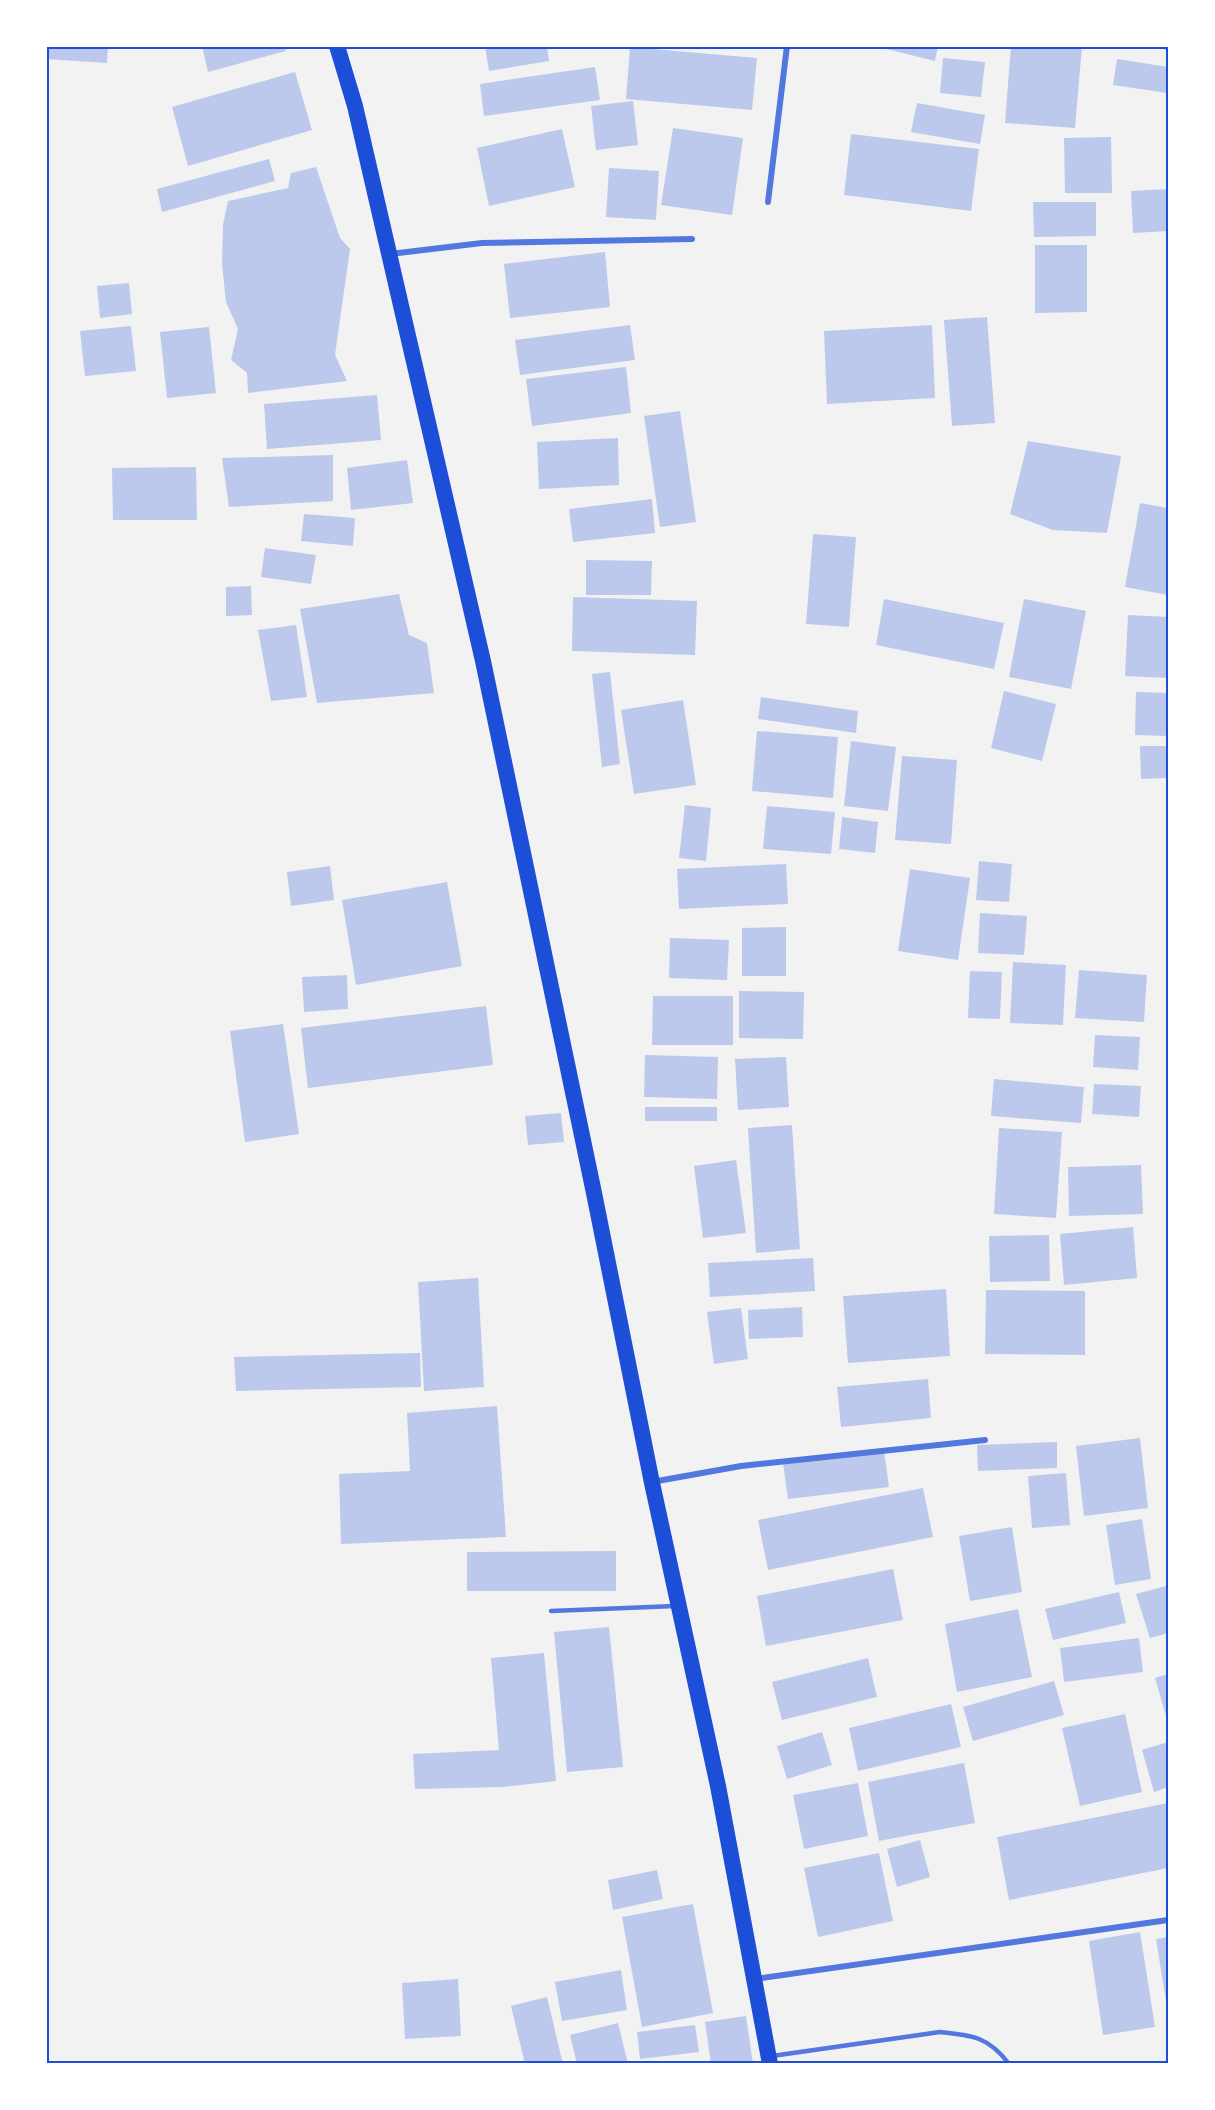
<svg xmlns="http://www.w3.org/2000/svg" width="1215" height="2110" font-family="Spectral,serif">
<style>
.building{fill:#bdc9ec}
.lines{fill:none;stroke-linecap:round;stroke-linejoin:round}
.service{stroke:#5277de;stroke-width:4.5}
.minor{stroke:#5277de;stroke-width:6}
.trunk{stroke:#1d4ed8;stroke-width:16}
.neatline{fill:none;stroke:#1d4ed8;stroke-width:2}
</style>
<rect width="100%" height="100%" fill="#f2f2f2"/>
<path class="building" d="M 46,46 L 108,46 L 107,63 L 46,59 Z
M 202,46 L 285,46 L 286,51 L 208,72 Z
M 485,46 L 547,46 L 549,61 L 489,71 Z
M 874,46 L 938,46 L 935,61 Z
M 1011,46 L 1082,46 L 1075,128 L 1005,123 Z
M 630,47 L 757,58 L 752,110 L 626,99 Z
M 943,58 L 985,62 L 981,97 L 940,93 Z
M 1117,59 L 1168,67 L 1167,93 L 1113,85 Z
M 595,67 L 600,100 L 484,116 L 480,84 Z
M 295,72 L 312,130 L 188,166 L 172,107 Z
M 633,101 L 638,145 L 596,150 L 591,106 Z
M 917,103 L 985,115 L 980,144 L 911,132 Z
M 673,128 L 743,138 L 732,215 L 661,205 Z
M 562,129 L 575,187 L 489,206 L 477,148 Z
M 851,134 L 979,149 L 971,211 L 844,195 Z
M 1111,137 L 1112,193 L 1065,193 L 1064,138 Z
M 269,159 L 275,181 L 162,212 L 157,189 Z
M 316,167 L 340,238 L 350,249 L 335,355 L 347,381 L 248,393 L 247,373 L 231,360 L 238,329 L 226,302 L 222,264 L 223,225 L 228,201 L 288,188 L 291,173 Z
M 609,168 L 659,171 L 656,220 L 606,217 Z
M 1168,189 L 1168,231 L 1133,233 L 1131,191 Z
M 1033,202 L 1096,202 L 1096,236 L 1034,237 Z
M 1035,245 L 1087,245 L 1087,312 L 1035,313 Z
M 605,252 L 610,307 L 510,318 L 504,264 Z
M 129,283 L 132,314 L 100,318 L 97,286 Z
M 987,317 L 995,423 L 952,426 L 944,320 Z
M 630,325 L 635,360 L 520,375 L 515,340 Z
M 932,325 L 935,398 L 827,404 L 824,331 Z
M 131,326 L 136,371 L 85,376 L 80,331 Z
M 209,327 L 216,393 L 167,398 L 160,332 Z
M 626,367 L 631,413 L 532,426 L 526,379 Z
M 377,395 L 381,440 L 267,449 L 264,404 Z
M 680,411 L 696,522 L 660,527 L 644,416 Z
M 618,438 L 619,485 L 539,489 L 537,442 Z
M 1028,441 L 1121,456 L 1107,533 L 1053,530 L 1010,514 Z
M 333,455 L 333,501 L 229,507 L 222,458 Z
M 407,460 L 413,503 L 351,510 L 347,468 Z
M 196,467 L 197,520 L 113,520 L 112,468 Z
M 652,499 L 655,533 L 573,542 L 569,509 Z
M 1140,503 L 1168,508 L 1168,595 L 1125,587 Z
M 304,514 L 355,518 L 353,546 L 301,541 Z
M 813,534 L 856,537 L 849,627 L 806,624 Z
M 265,548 L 316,555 L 311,584 L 261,577 Z
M 586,560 L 652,561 L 651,595 L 586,595 Z
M 251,586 L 252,615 L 226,616 L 226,587 Z
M 399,594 L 409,635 L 427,643 L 434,693 L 317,703 L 300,609 Z
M 573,597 L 697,601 L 695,655 L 572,651 Z
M 884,599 L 1004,623 L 994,669 L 876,645 Z
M 1024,599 L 1086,611 L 1071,689 L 1009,677 Z
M 1128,615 L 1168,617 L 1168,678 L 1125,676 Z
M 296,625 L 307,697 L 271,701 L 258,630 Z
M 610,672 L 620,764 L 602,767 L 592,674 Z
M 1004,691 L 1056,704 L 1042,761 L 991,748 Z
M 1136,692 L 1168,693 L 1168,736 L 1135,735 Z
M 761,697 L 858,711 L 856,733 L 758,719 Z
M 683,700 L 696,785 L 634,794 L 621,710 Z
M 757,731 L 838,737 L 833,798 L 752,791 Z
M 851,741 L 896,747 L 888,811 L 844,806 Z
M 1140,746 L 1168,746 L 1168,778 L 1141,779 Z
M 902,756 L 957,760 L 951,844 L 895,840 Z
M 685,805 L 711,808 L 706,861 L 679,858 Z
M 767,806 L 835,812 L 831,854 L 763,849 Z
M 842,817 L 878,822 L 875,853 L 839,849 Z
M 979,861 L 1012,864 L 1009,902 L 976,900 Z
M 786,864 L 788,904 L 679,909 L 677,869 Z
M 330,866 L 334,900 L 291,906 L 287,872 Z
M 910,869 L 970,878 L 958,960 L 898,951 Z
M 447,882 L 462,966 L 356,985 L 342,900 Z
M 980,913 L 1027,916 L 1024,955 L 978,953 Z
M 786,927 L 786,976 L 742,976 L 742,928 Z
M 670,938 L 729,940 L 727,980 L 669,978 Z
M 1013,962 L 1066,965 L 1063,1025 L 1010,1023 Z
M 1079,970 L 1147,975 L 1144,1022 L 1075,1018 Z
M 970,971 L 1002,972 L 1000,1019 L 968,1018 Z
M 347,975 L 348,1009 L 304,1012 L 302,977 Z
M 739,991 L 804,992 L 803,1039 L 739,1038 Z
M 653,996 L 733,996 L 733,1045 L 652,1045 Z
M 486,1006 L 493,1065 L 308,1088 L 301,1028 Z
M 283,1024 L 299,1134 L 245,1142 L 230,1031 Z
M 1095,1035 L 1140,1037 L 1138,1070 L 1093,1067 Z
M 645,1055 L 718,1057 L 717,1099 L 644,1097 Z
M 786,1057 L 789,1107 L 738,1110 L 735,1059 Z
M 994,1079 L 1084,1087 L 1081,1123 L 991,1116 Z
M 1094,1084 L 1141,1086 L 1139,1117 L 1092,1114 Z
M 645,1107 L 717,1107 L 717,1121 L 645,1121 Z
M 561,1113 L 564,1142 L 528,1145 L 525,1116 Z
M 792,1125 L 800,1249 L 756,1253 L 748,1128 Z
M 999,1128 L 1062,1132 L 1056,1218 L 994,1214 Z
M 736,1160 L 746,1233 L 703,1238 L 694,1166 Z
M 1141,1165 L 1143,1214 L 1069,1216 L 1068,1167 Z
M 1133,1227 L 1137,1278 L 1064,1285 L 1060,1234 Z
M 1049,1235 L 1050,1281 L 990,1282 L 989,1236 Z
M 813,1258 L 815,1291 L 710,1297 L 708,1263 Z
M 478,1278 L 484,1387 L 424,1391 L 418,1282 Z
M 946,1289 L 950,1356 L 848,1363 L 843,1296 Z
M 986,1290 L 1085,1291 L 1085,1355 L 985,1354 Z
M 802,1307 L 803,1337 L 749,1339 L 748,1310 Z
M 741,1308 L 748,1359 L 714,1364 L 707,1312 Z
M 420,1353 L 421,1387 L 236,1391 L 234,1357 Z
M 928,1379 L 931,1418 L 841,1427 L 837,1387 Z
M 497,1406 L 506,1537 L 341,1544 L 339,1474 L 410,1471 L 407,1413 Z
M 1140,1438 L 1148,1508 L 1084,1516 L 1076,1446 Z
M 1057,1442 L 1057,1468 L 978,1471 L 977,1445 Z
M 884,1451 L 889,1487 L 788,1499 L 783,1463 Z
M 1066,1473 L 1070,1525 L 1032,1528 L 1028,1476 Z
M 923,1488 L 933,1537 L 768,1570 L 758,1520 Z
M 1142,1519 L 1151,1579 L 1115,1585 L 1106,1525 Z
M 1012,1527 L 1022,1592 L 970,1601 L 959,1536 Z
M 616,1551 L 616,1591 L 467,1591 L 467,1552 Z
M 893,1569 L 903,1620 L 766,1646 L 757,1596 Z
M 1166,1586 L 1168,1596 L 1168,1633 L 1150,1638 L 1136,1594 Z
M 1119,1592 L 1126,1623 L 1053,1640 L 1045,1609 Z
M 1018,1609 L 1032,1677 L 957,1692 L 945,1624 Z
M 609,1627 L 623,1767 L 567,1772 L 554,1632 Z
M 1139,1638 L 1143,1672 L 1064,1682 L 1060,1648 Z
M 544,1653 L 556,1781 L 503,1787 L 415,1789 L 413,1754 L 499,1750 L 491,1658 Z
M 868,1658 L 877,1697 L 782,1720 L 772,1682 Z
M 1168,1674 L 1168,1723 L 1155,1678 Z
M 1054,1681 L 1064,1715 L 973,1741 L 963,1707 Z
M 951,1704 L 961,1747 L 858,1771 L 849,1728 Z
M 1125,1714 L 1142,1792 L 1080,1806 L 1062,1728 Z
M 822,1732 L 832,1765 L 787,1779 L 777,1746 Z
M 1168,1742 L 1168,1787 L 1154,1792 L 1142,1750 Z
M 964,1763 L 975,1823 L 879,1841 L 868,1782 Z
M 858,1783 L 868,1836 L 804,1849 L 793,1795 Z
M 1168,1803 L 1168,1868 L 1009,1900 L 997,1837 Z
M 920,1840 L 930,1877 L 897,1887 L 887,1849 Z
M 879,1853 L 893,1921 L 818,1937 L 804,1868 Z
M 657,1870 L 663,1899 L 613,1910 L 608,1880 Z
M 693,1904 L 713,2013 L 642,2027 L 622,1917 Z
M 1140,1932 L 1155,2027 L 1103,2035 L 1089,1941 Z
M 1168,1937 L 1168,2006 L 1167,2007 L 1156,1939 Z
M 621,1970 L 627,2010 L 562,2021 L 555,1982 Z
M 458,1979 L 461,2036 L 405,2039 L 402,1983 Z
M 547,1997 L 563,2064 L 525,2064 L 511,2006 Z
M 746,2016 L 753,2064 L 711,2064 L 705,2022 Z
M 618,2023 L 628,2064 L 577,2064 L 570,2035 Z
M 695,2025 L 699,2052 L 640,2059 L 637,2032 Z"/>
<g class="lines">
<path class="service" d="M 551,1611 L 675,1606
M 772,2056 L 940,2032 C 972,2035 989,2037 1009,2064"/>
<path class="minor" d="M 1164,46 L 1168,47
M 768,202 L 787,46
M 390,254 L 482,243 L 692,239
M 652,1482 L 741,1466 L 985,1440
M 755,1979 L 1168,1920"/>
<path class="trunk" d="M 337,46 L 355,106 L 483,661 L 594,1193 L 652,1483 L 718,1786 L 770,2064"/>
</g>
<rect width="1215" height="2110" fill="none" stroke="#ffffff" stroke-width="96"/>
<rect x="48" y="48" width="1119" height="2014" class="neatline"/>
</svg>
